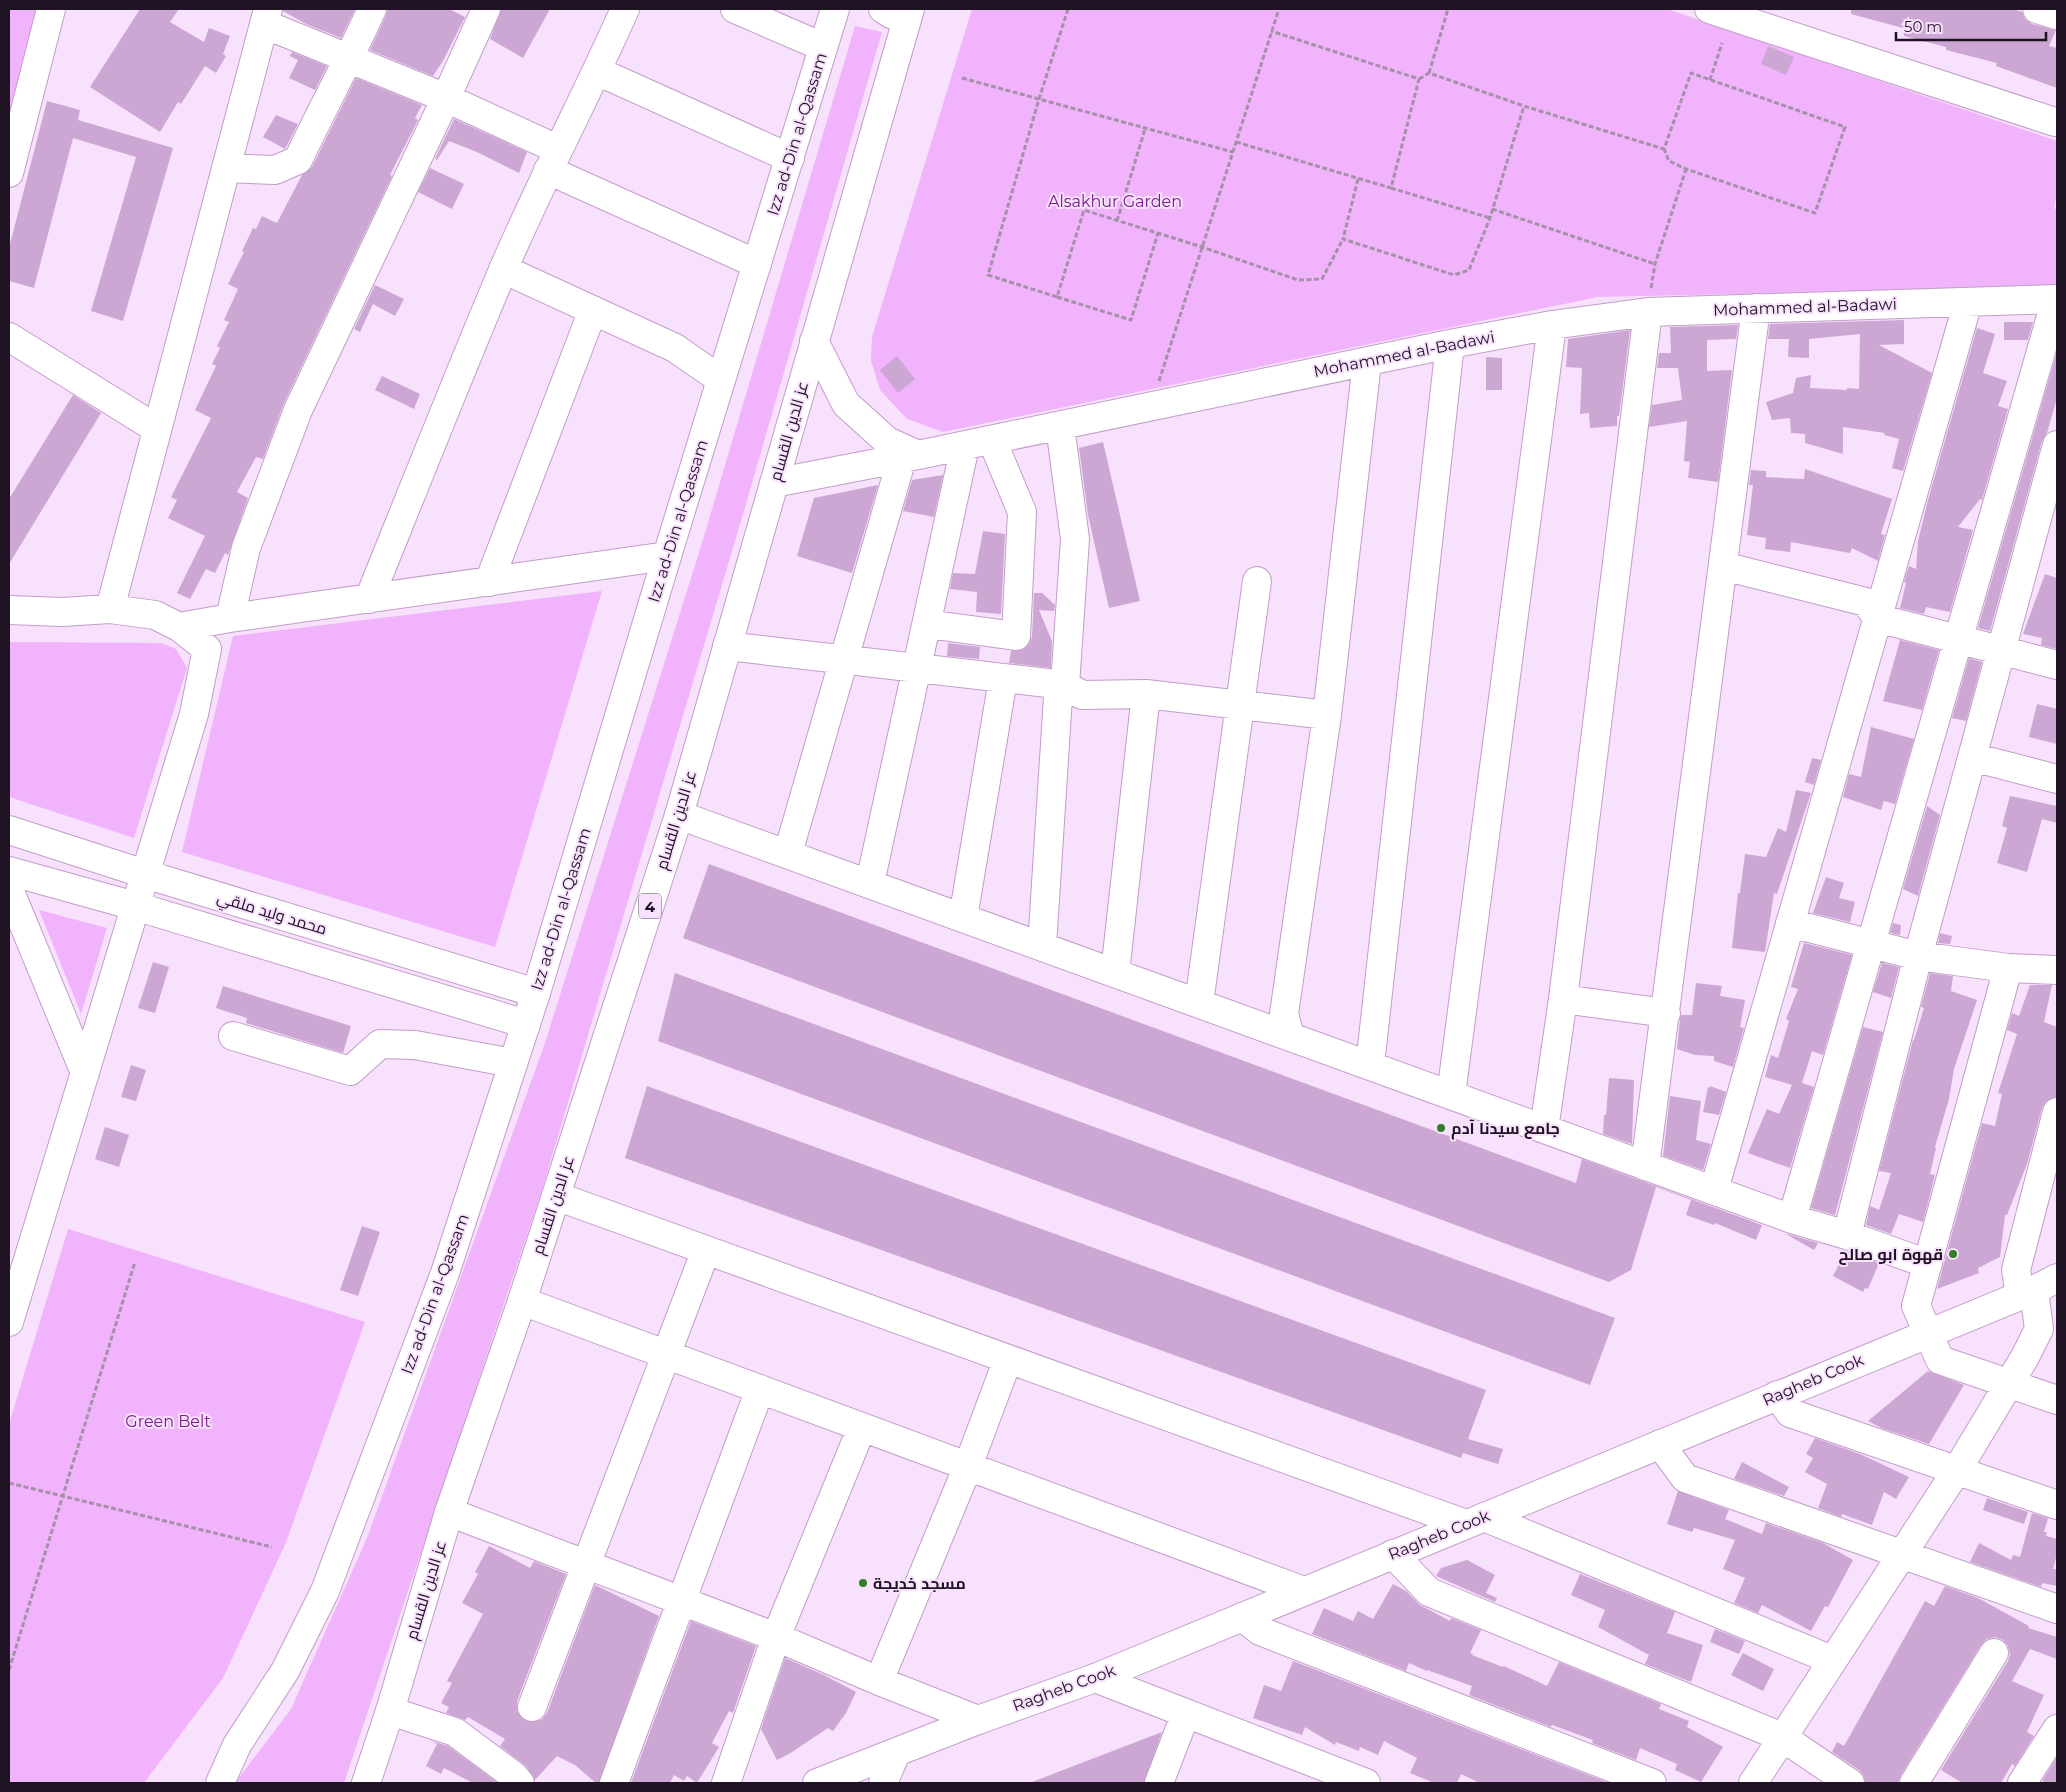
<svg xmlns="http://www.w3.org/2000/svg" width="2066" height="1792" font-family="Montserrat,Cairo,sans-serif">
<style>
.green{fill:#f0b3fc}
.building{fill:#cca7d3}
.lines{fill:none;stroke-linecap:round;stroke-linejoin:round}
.minor-casing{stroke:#c29dc9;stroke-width:30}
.major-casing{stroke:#c29dc9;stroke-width:30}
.highway-casing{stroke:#c29dc9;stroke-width:30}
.path{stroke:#a491a8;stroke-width:3;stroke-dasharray:5 2.5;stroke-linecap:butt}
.minor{stroke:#fff;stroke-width:28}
.major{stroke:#fff;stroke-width:28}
.highway{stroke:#fff;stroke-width:28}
.poi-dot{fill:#337e26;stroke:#f8e1fc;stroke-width:2}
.labels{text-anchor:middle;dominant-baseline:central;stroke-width:4;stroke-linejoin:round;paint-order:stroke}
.shield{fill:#f8e1fc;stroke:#605063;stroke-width:1}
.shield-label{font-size:15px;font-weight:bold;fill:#1f1222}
.street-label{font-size:16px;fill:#1f1222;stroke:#f8e1fc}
.park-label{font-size:16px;fill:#791c8a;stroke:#f8e1fc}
.poi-label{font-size:16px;font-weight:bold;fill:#1f1222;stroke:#f8e1fc;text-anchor:start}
</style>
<rect width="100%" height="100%" fill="#f8e1fc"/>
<path class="green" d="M 9,9 L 45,9 L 9,155 Z
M 972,9 L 1667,9 L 2057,141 L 2057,193 L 2054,208 L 2057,210 L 2057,287 L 1598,297 L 943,432 L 907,419 L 880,390 L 871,361 L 872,337 Z
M 855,26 L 882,32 L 746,504 L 541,1193 L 344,1783 L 235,1783 L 291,1709 L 367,1538 L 545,1043 L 702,543 Z
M 602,591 L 495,947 L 182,852 L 233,636 Z
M 9,642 L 161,643 L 176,649 L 187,668 L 134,838 L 9,797 Z
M 39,910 L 107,928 L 81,1014 Z
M 68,1229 L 365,1322 L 285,1545 L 223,1678 L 144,1783 L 9,1783 L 9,1424 Z"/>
<path class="building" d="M 140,9 L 179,9 L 170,22 L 204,42 L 209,28 L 230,36 L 223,54 L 226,56 L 216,73 L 205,66 L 181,104 L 178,102 L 160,132 L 90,87 Z
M 283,9 L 355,9 L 341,38 L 306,24 L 283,11 Z
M 387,9 L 449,9 L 465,17 L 443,61 L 433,76 L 370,50 L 386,16 Z
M 501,9 L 550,9 L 523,58 L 490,39 Z
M 1851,9 L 2013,9 L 2022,12 L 2025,19 L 2032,24 L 2056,30 L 2049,46 L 2057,48 L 2057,88 L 1996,66 L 1997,63 L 1946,50 L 1946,47 L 1904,36 L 1903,28 L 1851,14 Z
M 1768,46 L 1794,57 L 1786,75 L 1761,64 Z
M 292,52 L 327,66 L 315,90 L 289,78 L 298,60 L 290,56 Z
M 356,78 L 422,105 L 415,118 L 418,120 L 390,175 L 392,176 L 284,403 L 263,459 L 256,457 L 237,492 L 248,498 L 228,555 L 225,553 L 215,573 L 206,569 L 190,599 L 177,593 L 205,536 L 168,518 L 177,500 L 171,497 L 211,418 L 195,410 L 216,366 L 212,364 L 220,348 L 217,346 L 229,322 L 224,320 L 238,289 L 228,284 L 244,252 L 242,251 L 253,228 L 256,229 L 262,216 L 277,223 L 302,175 L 312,167 Z
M 47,101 L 80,110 L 78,120 L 173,148 L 123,321 L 91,311 L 136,157 L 73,138 L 34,288 L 9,281 L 9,248 Z
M 276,115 L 298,124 L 285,149 L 263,137 Z
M 454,119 L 527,152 L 519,173 L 477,152 L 449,141 L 437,160 L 435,159 Z
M 430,168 L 464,184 L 452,209 L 418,192 Z
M 375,285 L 404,299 L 395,316 L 373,304 L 360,332 L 354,329 Z
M 1904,320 L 1904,344 L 1879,345 L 1932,373 L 1903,471 L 1892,468 L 1899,439 L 1884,435 L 1885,433 L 1843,427 L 1843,454 L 1805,443 L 1805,434 L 1791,433 L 1790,418 L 1772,420 L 1766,402 L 1793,393 L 1796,378 L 1811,375 L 1810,388 L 1847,390 L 1847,388 L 1859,389 L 1860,334 L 1809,339 L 1809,358 L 1788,357 L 1789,339 L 1768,339 L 1770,324 Z
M 2004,322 L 2033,322 L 2028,340 L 2004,340 Z
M 1738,325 L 1736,339 L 1707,340 L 1707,371 L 1732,370 L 1718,482 L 1688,478 L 1690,462 L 1684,461 L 1687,421 L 1649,427 L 1652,405 L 1682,400 L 1678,368 L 1657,368 L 1659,353 L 1671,353 L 1670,327 Z
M 1977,328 L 1995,334 L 1983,373 L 2007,381 L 1998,406 L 2008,409 L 1982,500 L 1980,499 L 1958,527 L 1973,530 L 1950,612 L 1926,607 L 1924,614 L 1900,608 L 1906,583 L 1904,582 L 1909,566 L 1916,569 L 1918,541 L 1928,500 Z
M 1630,330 L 1619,416 L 1617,416 L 1617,426 L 1590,428 L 1589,413 L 1580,414 L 1582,368 L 1566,367 L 1568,339 Z
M 2057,351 L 2057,398 L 2047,433 L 2042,441 L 1990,631 L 1978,628 Z
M 897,356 L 915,379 L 898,393 L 880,370 Z
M 1486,357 L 1502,358 L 1502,390 L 1486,390 Z
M 382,376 L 420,394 L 414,409 L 375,390 Z
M 73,395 L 101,413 L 9,564 L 9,499 Z
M 1103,442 L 1140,601 L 1109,608 L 1088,515 L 1079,448 Z
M 1805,469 L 1892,499 L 1881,534 L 1885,535 L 1878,561 L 1852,548 L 1850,553 L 1791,542 L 1790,552 L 1765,549 L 1766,538 L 1747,535 L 1753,485 L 1749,485 L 1751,470 L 1766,471 L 1766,477 L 1804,479 Z
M 943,475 L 934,517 L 903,511 L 912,480 Z
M 878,485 L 852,573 L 797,556 L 814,498 Z
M 983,531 L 1005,534 L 1001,614 L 976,612 L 977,592 L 950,589 L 953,573 L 975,574 Z
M 2045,574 L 2057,578 L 2057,649 L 2041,645 L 2042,638 L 2023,634 Z
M 1034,593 L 1042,593 L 1055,605 L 1054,611 L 1039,610 L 1052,641 L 1051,668 L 1009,663 L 1011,651 L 1022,650 L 1029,644 L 1032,637 Z
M 1900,640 L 1939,650 L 1922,710 L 1883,701 Z
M 948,643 L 980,647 L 979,659 L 947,656 Z
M 1969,658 L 1982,662 L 1966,721 L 1952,718 Z
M 2037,704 L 2057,709 L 2057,744 L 2029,737 Z
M 1871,727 L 1914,739 L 1895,804 L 1884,801 L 1881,810 L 1843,797 L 1849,774 L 1861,777 Z
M 1812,758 L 1821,760 L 1814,785 L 1805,782 Z
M 1796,790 L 1811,793 L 1777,894 L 1774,893 L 1765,952 L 1732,948 L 1738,893 L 1740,893 L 1745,854 L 1766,857 L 1778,828 L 1786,832 Z
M 2010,796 L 2057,806 L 2057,823 L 2042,819 L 2027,872 L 1997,863 L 2007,828 L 2002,826 Z
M 1927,806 L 1940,815 L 1918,896 L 1903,889 Z
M 709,864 L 1576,1183 L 1582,1159 L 1762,1225 L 1756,1240 L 1715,1223 L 1714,1225 L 1686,1215 L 1691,1200 L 1656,1187 L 1631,1270 L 1609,1282 L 683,938 Z
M 1826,877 L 1844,883 L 1839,898 L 1855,902 L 1850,922 L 1813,913 Z
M 1893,923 L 1901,925 L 1900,935 L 1890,933 Z
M 1940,933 L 1952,936 L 1950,944 L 1938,943 Z
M 1804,943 L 1852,955 L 1823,1055 L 1812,1051 L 1802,1083 L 1814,1087 L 1790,1168 L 1748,1153 L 1767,1109 L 1779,1114 L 1792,1085 L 1765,1077 L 1771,1055 L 1778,1058 L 1789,1021 L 1786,1019 L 1798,989 L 1791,987 Z
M 153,962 L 169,967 L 155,1013 L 138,1008 Z
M 1882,963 L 1899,967 L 1891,998 L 1873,992 Z
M 675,973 L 1615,1318 L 1590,1385 L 658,1041 Z
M 1930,973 L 1953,976 L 1951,991 L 1977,1000 L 1954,1069 L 1949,1099 L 1935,1147 L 1936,1148 L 1930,1174 L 1935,1175 L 1923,1222 L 1899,1214 L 1891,1234 L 1866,1225 L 1870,1206 L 1879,1210 L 1891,1173 L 1879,1171 L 1913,1040 L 1914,1040 L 1924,1008 L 1921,1007 Z
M 1696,983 L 1722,986 L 1720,996 L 1745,1000 L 1740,1027 L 1744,1028 L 1733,1067 L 1714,1061 L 1714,1056 L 1695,1055 L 1677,1049 L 1680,1019 L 1681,1015 L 1692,1015 Z
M 2030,985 L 2052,985 L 2044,1022 L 2057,1027 L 2057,1097 L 2046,1101 L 2042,1108 L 2027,1164 L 2007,1215 L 2005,1215 L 2000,1257 L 1978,1268 L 1979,1273 L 1937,1289 L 1982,1123 L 1995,1126 L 2002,1094 L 1998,1093 L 2017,1034 L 2007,1030 L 2012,1013 L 2019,1016 Z
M 223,986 L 351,1026 L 343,1053 L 246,1023 L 247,1018 L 216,1008 Z
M 1863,1027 L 1883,1032 L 1835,1215 L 1811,1208 Z
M 131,1065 L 146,1070 L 136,1101 L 121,1097 Z
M 1609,1078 L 1634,1080 L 1632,1144 L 1603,1134 L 1604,1115 L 1606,1115 Z
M 647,1086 L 1486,1390 L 1468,1439 L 1503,1449 L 1498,1464 L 1463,1453 L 1461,1458 L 625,1158 Z
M 1710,1086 L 1726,1092 L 1719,1115 L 1703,1112 L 1708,1087 L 1710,1088 Z
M 1670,1096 L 1701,1101 L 1696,1140 L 1711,1144 L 1703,1170 L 1663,1156 Z
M 105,1127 L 129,1135 L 119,1167 L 95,1159 Z
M 362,1226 L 380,1232 L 358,1296 L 340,1290 Z
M 1786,1234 L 1787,1234 L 1818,1243 L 1814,1250 Z
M 1846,1251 L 1879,1263 L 1868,1289 L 1865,1288 L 1863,1292 L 1833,1276 Z
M 1928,1371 L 1964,1385 L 1929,1444 L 1881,1428 L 1868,1421 Z
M 1815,1438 L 1860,1454 L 1909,1477 L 1896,1499 L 1884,1492 L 1872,1525 L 1842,1514 L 1841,1517 L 1818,1508 L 1827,1484 L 1805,1472 L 1813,1458 L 1806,1454 Z
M 1742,1462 L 1789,1487 L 1784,1496 L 1734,1479 Z
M 1678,1491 L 1729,1510 L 1725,1519 L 1762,1534 L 1766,1523 L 1823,1543 L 1853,1560 L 1828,1607 L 1825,1606 L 1811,1631 L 1762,1605 L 1758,1613 L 1734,1603 L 1745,1578 L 1723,1569 L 1735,1540 L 1694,1528 L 1692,1532 L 1667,1524 Z
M 1987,1498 L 2028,1512 L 2024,1524 L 1983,1510 Z
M 2032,1513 L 2048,1518 L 2044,1532 L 2047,1532 L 2046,1536 L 2057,1539 L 2057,1554 L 2053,1569 L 2057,1569 L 2057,1586 L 2042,1583 L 2041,1587 L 1970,1562 L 1979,1543 L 2011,1560 L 2013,1555 L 2020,1557 Z
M 489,1546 L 530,1568 L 534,1561 L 566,1574 L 517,1701 L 517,1710 L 520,1716 L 526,1721 L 535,1722 L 542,1719 L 547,1713 L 595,1585 L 659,1616 L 599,1783 L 596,1783 L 575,1765 L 557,1756 L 535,1780 L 526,1766 L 500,1746 L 505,1739 L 468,1717 L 465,1720 L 446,1713 L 449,1707 L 441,1703 L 452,1683 L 447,1681 L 483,1614 L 462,1603 L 478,1574 L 475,1572 Z
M 1467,1560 L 1495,1575 L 1486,1593 L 1497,1598 L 1495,1602 L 1436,1576 L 1441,1568 Z
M 1580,1574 L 1675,1612 L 1667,1633 L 1703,1645 L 1691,1682 L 1645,1664 L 1649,1655 L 1598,1627 L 1605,1610 L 1571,1595 Z
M 1393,1584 L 1406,1591 L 1420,1605 L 1450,1621 L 1451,1618 L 1481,1630 L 1470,1653 L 1473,1654 L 1472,1655 L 1503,1667 L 1504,1666 L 1547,1686 L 1559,1662 L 1661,1704 L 1659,1709 L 1689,1721 L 1687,1727 L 1723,1747 L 1701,1782 L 1675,1770 L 1677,1764 L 1640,1748 L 1636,1760 L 1592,1743 L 1593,1740 L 1552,1725 L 1551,1727 L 1469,1695 L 1472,1686 L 1427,1670 L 1427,1671 L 1409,1663 L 1406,1671 L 1312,1634 L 1324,1608 L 1353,1621 L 1358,1611 L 1373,1619 Z
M 1945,1586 L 1978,1598 L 2029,1626 L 2028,1628 L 2057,1637 L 2057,1659 L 2030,1649 L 2012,1681 L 2044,1695 L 2027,1732 L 2034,1736 L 2015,1766 L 2012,1764 L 2001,1783 L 1962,1783 L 1941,1770 L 2008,1661 L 2010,1654 L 2008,1646 L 2003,1640 L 1995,1637 L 1987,1639 L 1981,1645 L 1901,1775 L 1898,1783 L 1865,1783 L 1864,1776 L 1859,1770 L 1832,1752 L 1837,1742 L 1844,1746 L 1925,1601 L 1934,1606 Z
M 691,1621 L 756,1646 L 733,1713 L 729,1711 L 712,1743 L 719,1747 L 697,1783 L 687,1776 L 684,1781 L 674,1775 L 670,1783 L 631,1783 Z
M 1715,1629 L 1745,1641 L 1739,1654 L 1710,1642 Z
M 1743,1653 L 1774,1669 L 1763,1691 L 1731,1675 Z
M 785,1658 L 824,1675 L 856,1692 L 846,1713 L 833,1731 L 828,1728 L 789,1754 L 777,1760 L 761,1729 Z
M 1293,1661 L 1609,1783 L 1480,1783 L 1461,1774 L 1457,1783 L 1434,1783 L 1410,1773 L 1417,1758 L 1384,1741 L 1378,1755 L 1360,1747 L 1359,1751 L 1336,1742 L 1335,1745 L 1305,1727 L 1302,1735 L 1253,1718 L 1264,1685 L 1281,1691 Z
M 1162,1732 L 1144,1783 L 1032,1783 L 1032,1782 Z
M 431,1741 L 448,1746 L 498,1783 L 473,1783 L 444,1768 L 441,1774 L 426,1766 L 437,1744 Z
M 2057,1757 L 2057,1783 L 2046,1783 L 2042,1781 Z"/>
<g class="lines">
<defs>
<path id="minor" d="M 735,9 L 823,47
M 1709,9 L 2055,122
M 2037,9 L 2057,15
M 264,24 L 446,98 L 557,149
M 597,71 L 790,158
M 226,168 L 275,170 L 298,160 C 322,109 349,60 372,9
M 548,170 L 757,264
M 9,173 L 51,9
M 503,269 L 675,348 L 721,380
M 9,337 L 157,429
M 814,341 L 846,404 L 887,441 L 918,455 L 1450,344 L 1552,325 L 1648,312 L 2057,299
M 774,483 L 918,455
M 1723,566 L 1866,602 L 1877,618 L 2057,665
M 489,582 L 593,310
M 369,599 C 413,490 457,379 503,270 C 541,181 586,97 625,9
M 110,609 L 268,9
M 9,610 L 62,612 L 110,609 L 155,615 L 179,627 L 207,649 L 194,714 L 9,1322
M 230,618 L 246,548 L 298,410 L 446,98 L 486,9
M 927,624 L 1016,636 L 1022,512 L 992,440
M 179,627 L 230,618 L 667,556
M 727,646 L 1065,685 L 1082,695 L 1146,694 L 1327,715
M 1972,757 L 2057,779
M 679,815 L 1792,1219 L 1847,1235 L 1928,1264
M 9,830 L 145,874 L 536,993
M 788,853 L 902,458
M 9,871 L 135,906 L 526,1024
M 870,883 L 965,446
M 9,889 L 85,1073
M 963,918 L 1001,691 L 996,677
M 1790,923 L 1918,956 L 2008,968 L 2057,970
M 1042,946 L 1058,697 L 1065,685 L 1075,539 L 1060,426
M 2008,968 L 1916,1306 L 1940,1360 L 2057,1400
M 1115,973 L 1146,694
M 1563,999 L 1666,1013
M 1199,1003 L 1257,581
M 233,1036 L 350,1071 L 380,1044 L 415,1045 L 513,1063
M 1290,1036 L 1284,1014 L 1327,715 L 1367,362
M 1370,1065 L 1450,344
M 1451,1095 L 1552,325
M 1544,1129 L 1563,999 L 1648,312
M 1645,1166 L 1756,308
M 1714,1190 L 1968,302
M 556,1196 L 1466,1524
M 1792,1219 L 2056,299
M 1847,1235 L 1918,956 L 2057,445
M 2020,1295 L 2016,1270 L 2057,1112
M 522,1301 L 1304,1591
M 1777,1395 L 1790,1413 L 2057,1505
M 1660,1444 L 1685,1478 L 2057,1609
M 449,1512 L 776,1637 L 879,1681 L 978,1720
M 1484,1517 L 1832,1660
M 1393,1554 L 1429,1592 L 1782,1737 L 1850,1783
M 1242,1617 L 1260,1631 L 1652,1783
M 1095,1678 L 1366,1783
M 879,1681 L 968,1466 L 1008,1359
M 532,1707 L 706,1250
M 390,1711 L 455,1732 L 514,1776 L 520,1783
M 614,1783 L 760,1389
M 726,1783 L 776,1637 L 862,1427
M 883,1783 L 896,1753
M 1159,1783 L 1186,1713
M 1753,1783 L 1957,1470 L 2025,1357 L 2039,1329 L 2034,1290
M 1914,1783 L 1994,1653
M 2022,1783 L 2057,1729"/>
<path id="major" d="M 817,1783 L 978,1720 L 1095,1678 L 2034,1290 L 2057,1278"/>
<path id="highway" d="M 883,9 L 891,14 L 907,20
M 220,1783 L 237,1745 L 285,1671 L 325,1591 L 445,1273 L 536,993 L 667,556 L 835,9
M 366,1783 L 390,1711 L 449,1512 L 522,1301 L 679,815 L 910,9"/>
</defs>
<use href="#minor" class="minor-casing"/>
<use href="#major" class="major-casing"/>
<use href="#highway" class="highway-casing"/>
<path class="path" d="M 1068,9 L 1039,99 L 988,275 L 1057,297 L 1084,210 L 1202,247 L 1298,280 L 1322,279 L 1343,239
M 1429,73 L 1448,9
M 962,78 L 1233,152
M 1419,79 L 1429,73 L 1524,106 L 1664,149 L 1691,73 L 1845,127 L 1815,213 L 1686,169 L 1669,161 L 1664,149
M 1710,80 L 1722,43
M 1236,142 L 1391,188 L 1419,79 L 1271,31
M 1358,179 L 1343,239 L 1454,275 L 1469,270 L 1490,218 L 1524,106
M 1391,188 L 1490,218
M 1492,209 L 1655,264
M 1117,221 L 1145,129
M 1651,288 L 1655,264 L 1686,169
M 1057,297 L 1131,320 L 1158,233
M 1159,381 L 1279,9
M 9,1483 L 272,1547
M 9,1670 L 135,1262"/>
<use href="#minor" class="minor"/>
<use href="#major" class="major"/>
<use href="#highway" class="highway"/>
</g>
<g class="poi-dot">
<circle cx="1441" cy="1128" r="5"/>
<circle cx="1953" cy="1254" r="5"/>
<circle cx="863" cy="1583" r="5"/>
</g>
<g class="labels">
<rect class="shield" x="639" y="893.5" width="22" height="25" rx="4"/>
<g class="shield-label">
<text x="650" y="906">4</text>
</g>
<g class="street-label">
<text transform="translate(797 134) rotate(-73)">Izz ad-Din al-Qassam</text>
<text transform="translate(1805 307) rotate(-2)">Mohammed al-Badawi</text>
<text transform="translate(1404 354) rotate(-11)">Mohammed al-Badawi</text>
<text transform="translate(789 431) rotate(-74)">عز الدين القسام</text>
<text transform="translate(678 521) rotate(-73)">Izz ad-Din al-Qassam</text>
<text transform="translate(676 820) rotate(-73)">عز الدين القسام</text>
<text transform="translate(561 909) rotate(-73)">Izz ad-Din al-Qassam</text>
<text transform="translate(272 913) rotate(17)">محمد وليد ملقي</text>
<text transform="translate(553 1205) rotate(-72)">عز الدين القسام</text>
<text transform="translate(435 1294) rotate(-70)">Izz ad-Din al-Qassam</text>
<text transform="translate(1813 1380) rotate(-23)">Ragheb Cook</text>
<text transform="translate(1439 1535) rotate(-22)">Ragheb Cook</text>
<text transform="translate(426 1590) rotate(-73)">عز الدين القسام</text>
<text transform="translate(1064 1688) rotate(-20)">Ragheb Cook</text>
</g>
<g class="park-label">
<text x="1115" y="201">Alsakhur Garden</text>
<text x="168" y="1421">Green Belt</text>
</g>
<g class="poi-label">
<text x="1451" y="1128">جامع سيدنا آدم</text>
<text x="1943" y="1254" text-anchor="end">قهوة ابو صالح</text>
<text x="873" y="1583">مسجد خديجة</text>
</g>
</g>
<rect width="2066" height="1792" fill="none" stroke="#1f1222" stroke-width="20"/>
<path d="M1896 32v8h150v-8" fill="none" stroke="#1f1222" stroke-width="2.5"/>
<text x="1904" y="32" font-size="15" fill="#1f1222" stroke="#f8e1fc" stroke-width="4" paint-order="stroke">50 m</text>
</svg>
